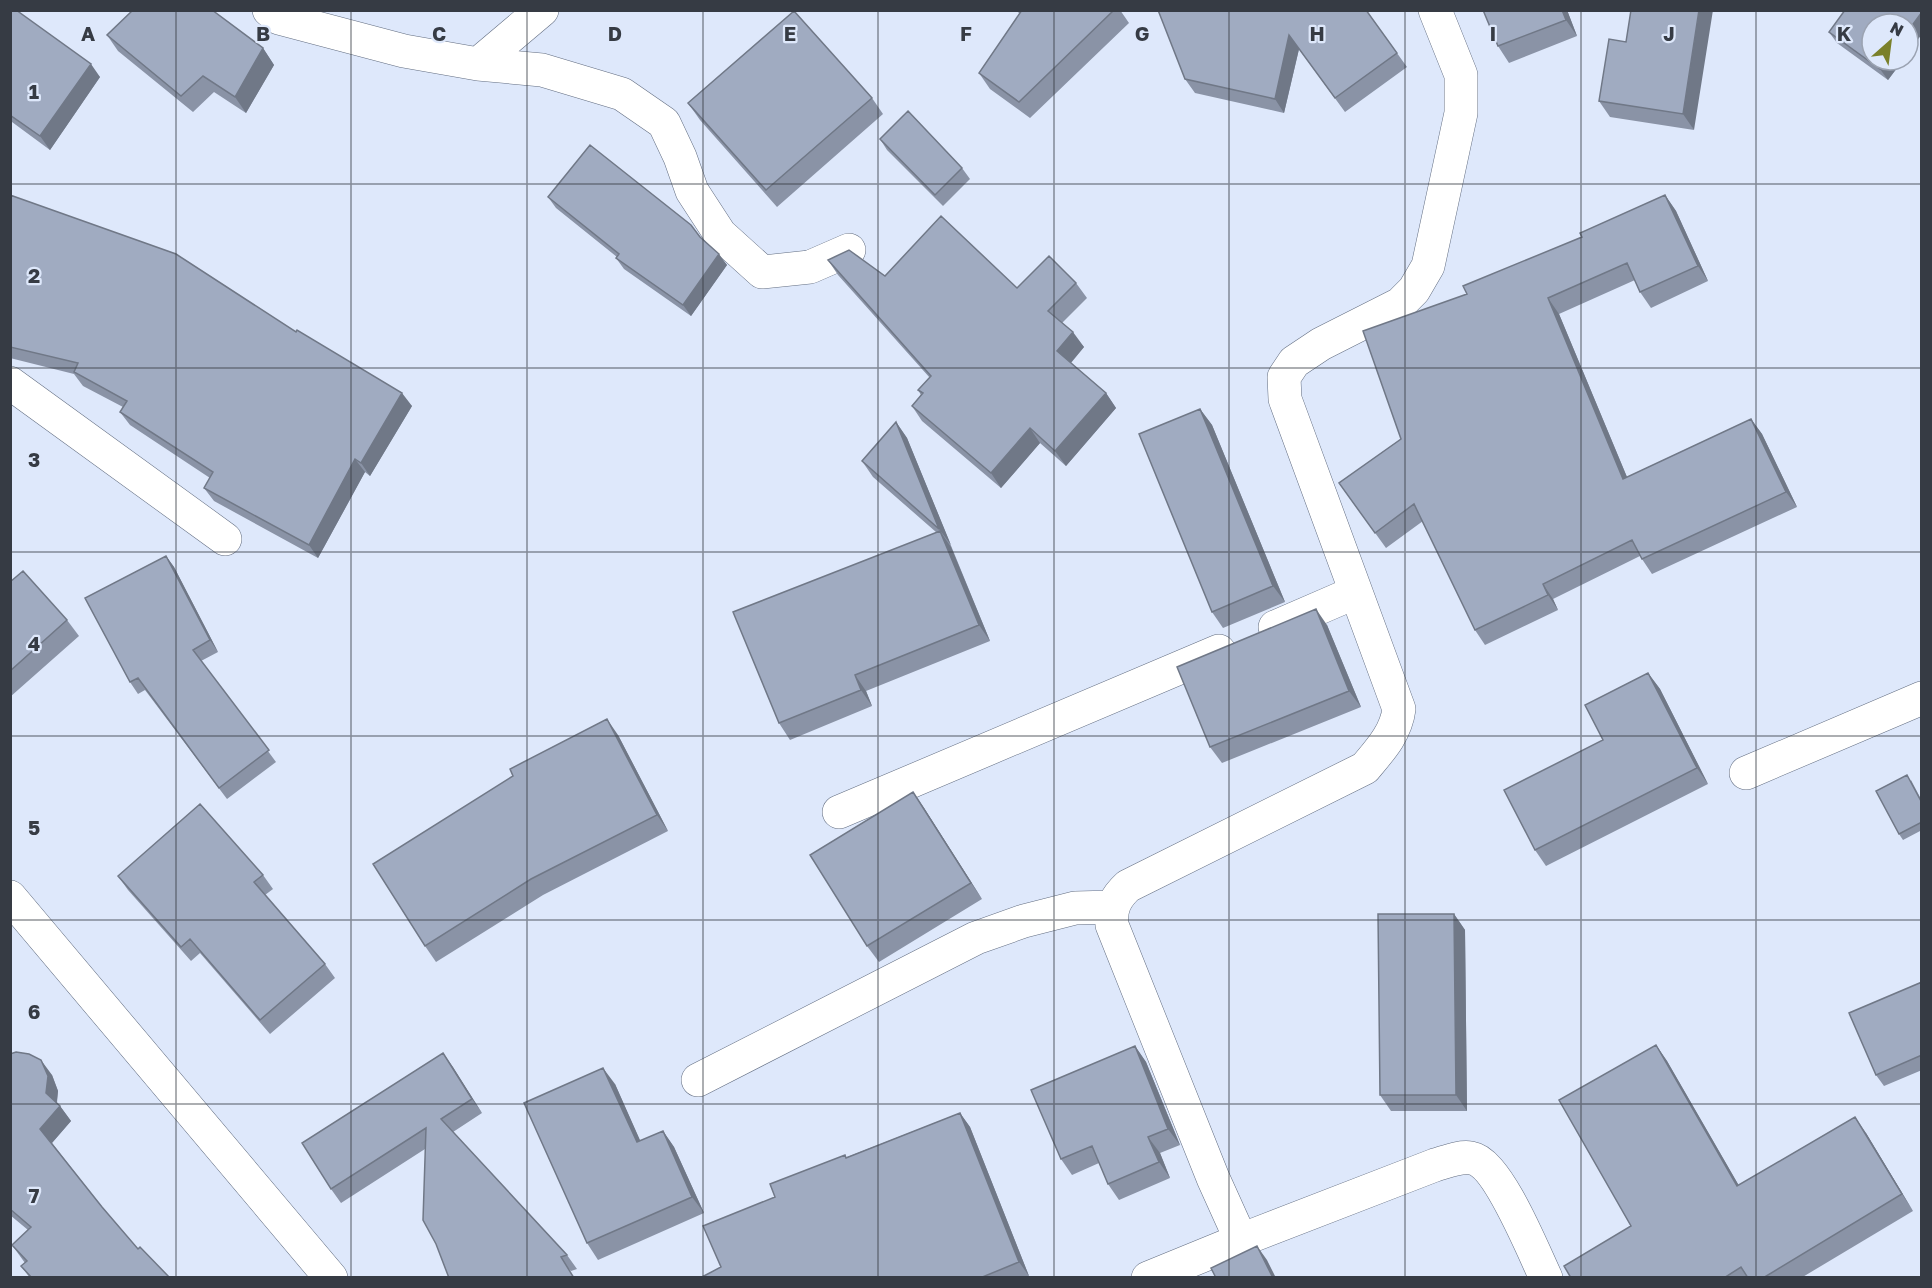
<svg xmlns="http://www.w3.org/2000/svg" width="1932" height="1288" font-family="'Golos Text',sans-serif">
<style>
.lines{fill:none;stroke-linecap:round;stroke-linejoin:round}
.minor-casing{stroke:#626d81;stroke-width:34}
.minor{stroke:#fff;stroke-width:33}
.wall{fill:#8a93a6}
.shaded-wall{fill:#707887}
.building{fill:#a0abc1;stroke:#707887;stroke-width:1.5}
.grid{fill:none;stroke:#363b44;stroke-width:1.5;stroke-opacity:0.55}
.grid-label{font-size:20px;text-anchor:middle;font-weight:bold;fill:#363b44;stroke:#dee8fb;stroke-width:4.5;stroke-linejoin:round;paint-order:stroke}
</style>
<rect width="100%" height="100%" fill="#dee8fb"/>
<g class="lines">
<defs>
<path id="minor" d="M 269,10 L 279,18 L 404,51 L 478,64 L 542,10
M 1435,10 L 1461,75 L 1461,113 L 1428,266 L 1414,290 L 1400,304 L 1321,344 L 1294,362 L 1284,377 L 1285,399 L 1399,709 C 1396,733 1380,750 1365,768 L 1128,886 C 1116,897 1110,908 1112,925 L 1213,1178 L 1241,1240 L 1435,1165 C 1446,1162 1459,1156 1471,1158 C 1498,1162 1534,1253 1546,1278
M 478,64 L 542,70 L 622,94 L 664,123 L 680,157 L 692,191 L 720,234 L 762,272 L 810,267 L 849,250
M 10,383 L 225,539
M 1275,627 L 1356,592
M 1746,773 L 1922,698
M 839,812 L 1219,651
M 10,897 L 331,1278
M 698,1080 L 976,938 L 1024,921 L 1075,908 L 1113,907
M 1148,1278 L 1241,1240"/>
</defs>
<use href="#minor" class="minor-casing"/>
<use href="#minor" class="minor"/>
</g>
<path class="wall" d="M 10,10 L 100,77 L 50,150 L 12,122 L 10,125 Z
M 1016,10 L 1120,10 L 1129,23 L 1030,118 L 990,89 L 979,73 L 1020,14 Z
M 1366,10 L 1407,67 L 1345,112 L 1299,49 L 1284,113 L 1195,93 L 1185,79 Z
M 1483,10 L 1567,10 L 1577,36 L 1509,63 L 1498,46 Z
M 1631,10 L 1694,130 L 1610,117 L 1599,101 L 1626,42 Z
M 1829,32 L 1872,60 L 1903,60 L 1888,80 L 1837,43 Z
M 107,35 L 263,48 L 274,65 L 246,113 L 214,92 L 193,112 L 118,51 Z
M 872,98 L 883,114 L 777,207 L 700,120 L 688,103 Z
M 880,139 L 962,168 L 970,179 L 943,206 L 887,150 Z
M 10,195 L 296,332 L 412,406 L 370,476 L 365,472 L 318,558 L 214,501 L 204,488 L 210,478 L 130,425 L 120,412 L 123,407 L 83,386 L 74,374 L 10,358 Z
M 1665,195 L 1676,211 L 1708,281 L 1651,308 L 1640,292 L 1635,280 L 1559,314 L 1627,477 L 1751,419 L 1762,434 L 1797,507 L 1652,574 L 1640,556 L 1553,599 L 1558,610 L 1485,645 L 1475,630 L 1423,521 L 1386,548 L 1339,483 L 1401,439 L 1467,294 Z
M 548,197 L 700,237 L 727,265 L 691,316 L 624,269 L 616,258 L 617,257 L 556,208 Z
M 828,260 L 885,276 L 1017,288 L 1076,283 L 1087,298 L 1062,323 L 1084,347 L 1071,363 L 1106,393 L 1116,408 L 1066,466 L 1040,443 L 1001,488 L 922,421 L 912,406 L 921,395 L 918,390 L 930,378 L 838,275 Z
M 1200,409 L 1212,425 L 1285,602 L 1223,628 L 1212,612 Z
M 896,422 L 907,438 L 990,641 L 866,691 L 872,706 L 790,740 L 779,723 L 936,532 L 873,477 L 862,461 Z
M 166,556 L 174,567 L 218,652 L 201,661 L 276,762 L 227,799 L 145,690 L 138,694 L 130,682 Z
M 10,582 L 67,620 L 79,636 L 10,697 Z
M 1327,625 L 1361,707 L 1222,763 L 1210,747 Z
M 1648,673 L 1660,689 L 1708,784 L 1546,866 L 1535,850 L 1603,740 Z
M 618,735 L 668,831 L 543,895 L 436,962 L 425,946 Z
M 1911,780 L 1922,801 L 1922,830 L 1903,840 L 1899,834 Z
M 913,792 L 924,808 L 982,899 L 879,962 L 867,946 Z
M 263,875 L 273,889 L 265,895 L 325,964 L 335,978 L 270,1034 L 200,953 L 191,961 L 128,890 L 118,876 Z
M 1454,914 L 1465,930 L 1467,1111 L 1391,1111 L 1380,1095 Z
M 1922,982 L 1922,1070 L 1884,1086 L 1876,1075 Z
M 1656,1045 L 1667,1061 L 1739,1186 L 1866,1133 L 1913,1211 L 1801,1278 L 1571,1278 L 1631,1226 Z
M 1135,1046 L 1146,1062 L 1180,1145 L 1160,1153 L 1170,1178 L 1119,1200 L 1108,1184 L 1099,1163 L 1072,1175 L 1061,1159 Z
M 443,1053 L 482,1113 L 453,1132 L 567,1255 L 577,1269 L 571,1271 L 425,1149 L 341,1203 L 331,1189 Z
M 10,1054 L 52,1075 L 58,1091 L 57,1103 L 60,1106 L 71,1121 L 52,1143 L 102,1207 L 138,1249 L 170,1278 L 30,1278 L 21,1266 L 25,1263 L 12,1245 L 28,1230 L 10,1215 Z
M 615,1084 L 640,1141 L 663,1131 L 674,1147 L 704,1213 L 598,1260 L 587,1243 Z
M 960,1113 L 970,1127 L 1029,1276 L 1024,1278 L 700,1278 L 721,1267 L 775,1197 L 847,1157 Z"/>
<path class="shaded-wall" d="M 1562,10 L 1567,10 L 1577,36 L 1566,20 Z
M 1699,10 L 1713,10 L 1694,130 L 1683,114 Z
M 1922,12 L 1922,34 L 1908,53 L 1908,31 Z
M 1289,35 L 1299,49 L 1284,113 L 1275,99 Z
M 263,48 L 274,65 L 246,113 L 235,97 Z
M 1887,60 L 1903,60 L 1888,80 L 1880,69 Z
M 91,64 L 100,77 L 50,150 L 40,136 Z
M 1665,195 L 1676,211 L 1708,281 L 1698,266 Z
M 719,254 L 727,265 L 691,316 L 683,305 Z
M 1548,298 L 1559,314 L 1634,494 L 1623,479 Z
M 1073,332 L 1084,347 L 1068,366 L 1057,351 Z
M 402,393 L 412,406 L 370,476 L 361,463 Z
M 1106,393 L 1116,408 L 1066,466 L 1055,451 Z
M 1200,409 L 1212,425 L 1285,602 L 1273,586 Z
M 1751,419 L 1762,434 L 1797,507 L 1786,492 Z
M 896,422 L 907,438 L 951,545 L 939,529 Z
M 1030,428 L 1040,443 L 1001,488 L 991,473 Z
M 355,459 L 365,472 L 318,558 L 309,545 Z
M 940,531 L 951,547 L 990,641 L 979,625 Z
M 166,556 L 174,567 L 218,652 L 210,640 Z
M 1543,584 L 1553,599 L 1558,610 L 1548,595 Z
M 1316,609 L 1327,625 L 1361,707 L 1349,691 Z
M 1648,673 L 1660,689 L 1708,784 L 1697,768 Z
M 855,675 L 866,691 L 872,706 L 861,690 Z
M 607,719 L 618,735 L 668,831 L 657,815 Z
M 913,792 L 924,808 L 982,899 L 971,883 Z
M 1454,914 L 1465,930 L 1467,1111 L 1456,1095 Z
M 1656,1045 L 1667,1061 L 1749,1203 L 1737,1186 Z
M 1135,1046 L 1146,1062 L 1180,1145 L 1168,1129 Z
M 443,1053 L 453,1067 L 482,1113 L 472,1099 Z
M 41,1060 L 52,1075 L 58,1091 L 56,1108 L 46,1093 Z
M 603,1068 L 615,1084 L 648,1158 L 637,1142 Z
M 60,1106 L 71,1121 L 51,1144 L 40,1129 Z
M 960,1113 L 970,1127 L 1029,1276 L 1019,1262 Z
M 1855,1117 L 1866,1133 L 1913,1211 L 1902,1194 Z
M 663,1131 L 674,1147 L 704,1213 L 692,1197 Z
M 1148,1137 L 1160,1153 L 1170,1178 L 1159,1162 Z
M 1257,1246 L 1267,1260 L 1276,1278 L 1273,1278 Z"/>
<path class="building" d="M 10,10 L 16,10 L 91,64 L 40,136 L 10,115 Z
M 133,10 L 212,10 L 263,48 L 235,97 L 203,76 L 181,96 L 107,35 Z
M 1022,10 L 1114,10 L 1019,102 L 979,73 Z
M 1158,10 L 1366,10 L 1397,53 L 1335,98 L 1289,35 L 1275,99 L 1185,79 Z
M 1483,10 L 1562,10 L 1566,20 L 1498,46 Z
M 1631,10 L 1699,10 L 1683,114 L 1599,101 L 1609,39 L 1626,42 Z
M 1845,10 L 1922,10 L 1922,12 L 1908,31 L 1908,24 L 1872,24 L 1872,60 L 1887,60 L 1880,69 L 1829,32 Z
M 794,11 L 872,98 L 766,190 L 688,103 Z
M 908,111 L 962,168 L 935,195 L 880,139 Z
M 590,145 L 691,225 L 700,237 L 719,254 L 683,305 L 616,258 L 619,254 L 548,197 Z
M 10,195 L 176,254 L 296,332 L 297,330 L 402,393 L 361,463 L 355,459 L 309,545 L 204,488 L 213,472 L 120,412 L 127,401 L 74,372 L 78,363 L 10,347 Z
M 1665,195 L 1698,266 L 1640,292 L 1627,263 L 1548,298 L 1623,479 L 1751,419 L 1786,492 L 1642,559 L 1632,540 L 1543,584 L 1548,595 L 1475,630 L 1414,504 L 1375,533 L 1339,483 L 1401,439 L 1363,331 L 1467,294 L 1463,286 L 1582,237 L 1580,233 Z
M 941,216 L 1017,288 L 1049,256 L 1076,283 L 1048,311 L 1073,332 L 1057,351 L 1106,393 L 1055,451 L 1030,428 L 991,473 L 912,406 L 923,393 L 918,390 L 931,376 L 828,260 L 849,250 L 885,276 Z
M 1200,409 L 1273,586 L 1212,612 L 1139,434 Z
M 896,422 L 939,529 L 862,461 Z
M 940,531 L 979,625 L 855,675 L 861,690 L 779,723 L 733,612 Z
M 166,556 L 210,640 L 193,650 L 269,750 L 219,788 L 138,678 L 130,682 L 85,598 Z
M 23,571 L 67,620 L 10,671 L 10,582 Z
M 1316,609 L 1349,691 L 1210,747 L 1177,667 Z
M 1648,673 L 1697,768 L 1535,850 L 1504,790 L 1603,740 L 1585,705 Z
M 607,719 L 657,815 L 531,879 L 425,946 L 373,864 L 513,776 L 510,769 Z
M 1907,775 L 1922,803 L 1922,822 L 1899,834 L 1876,791 Z
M 913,792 L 971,883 L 867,946 L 810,855 Z
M 200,804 L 263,875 L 254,882 L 325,964 L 260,1020 L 190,939 L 181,947 L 118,876 Z
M 1378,914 L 1454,914 L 1456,1095 L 1380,1095 Z
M 1922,982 L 1922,1055 L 1876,1075 L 1849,1013 Z
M 1656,1045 L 1737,1186 L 1855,1117 L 1902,1194 L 1763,1278 L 1748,1278 L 1741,1267 L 1724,1278 L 1571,1278 L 1564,1266 L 1631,1226 L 1559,1100 Z
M 1135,1046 L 1168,1129 L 1148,1137 L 1159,1162 L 1108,1184 L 1092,1146 L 1061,1159 L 1031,1090 Z
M 16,1052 L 29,1054 L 41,1060 L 48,1076 L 46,1093 L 60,1106 L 40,1129 L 102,1207 L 138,1249 L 140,1247 L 170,1278 L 32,1278 L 21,1266 L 27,1261 L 12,1245 L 31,1227 L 10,1209 L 10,1054 Z
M 443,1053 L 472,1099 L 441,1119 L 567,1255 L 561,1257 L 574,1278 L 449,1278 L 436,1244 L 423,1220 L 426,1128 L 331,1189 L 302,1143 Z
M 603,1068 L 637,1142 L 663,1131 L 692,1197 L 587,1243 L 524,1103 Z
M 960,1113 L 1019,1262 L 980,1278 L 700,1278 L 721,1267 L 703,1226 L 775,1197 L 770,1184 L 845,1155 L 846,1158 Z
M 1257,1246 L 1273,1278 L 1216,1278 L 1211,1268 Z"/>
<path class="grid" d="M 176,10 L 176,1278M 351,10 L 351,1278M 527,10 L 527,1278M 703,10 L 703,1278M 878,10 L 878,1278M 1054,10 L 1054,1278M 1229,10 L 1229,1278M 1405,10 L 1405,1278M 1581,10 L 1581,1278M 1756,10 L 1756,1278M 10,184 L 1922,184M 10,368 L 1922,368M 10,552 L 1922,552M 10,736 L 1922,736M 10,920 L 1922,920M 10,1104 L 1922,1104"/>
<g class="grid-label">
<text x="88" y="41">A</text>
<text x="263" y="41">B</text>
<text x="439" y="41">C</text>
<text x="615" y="41">D</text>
<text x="790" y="41">E</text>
<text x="966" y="41">F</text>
<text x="1142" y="41">G</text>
<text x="1317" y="41">H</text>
<text x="1493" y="41">I</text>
<text x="1669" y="41">J</text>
<text x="1844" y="41">K</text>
<text x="34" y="99">1</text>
<text x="34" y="283">2</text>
<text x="34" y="467">3</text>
<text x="34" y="651">4</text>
<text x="34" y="835">5</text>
<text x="34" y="1019">6</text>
<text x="34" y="1203">7</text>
</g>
<rect width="1932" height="1288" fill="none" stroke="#363b44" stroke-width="24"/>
<g transform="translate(1890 42) rotate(28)"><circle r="28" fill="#dee8fb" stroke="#9ba3b2" stroke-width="1.5"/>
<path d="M0-4.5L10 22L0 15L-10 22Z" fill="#7a802a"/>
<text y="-9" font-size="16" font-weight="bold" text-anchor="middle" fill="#363b44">N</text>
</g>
</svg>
